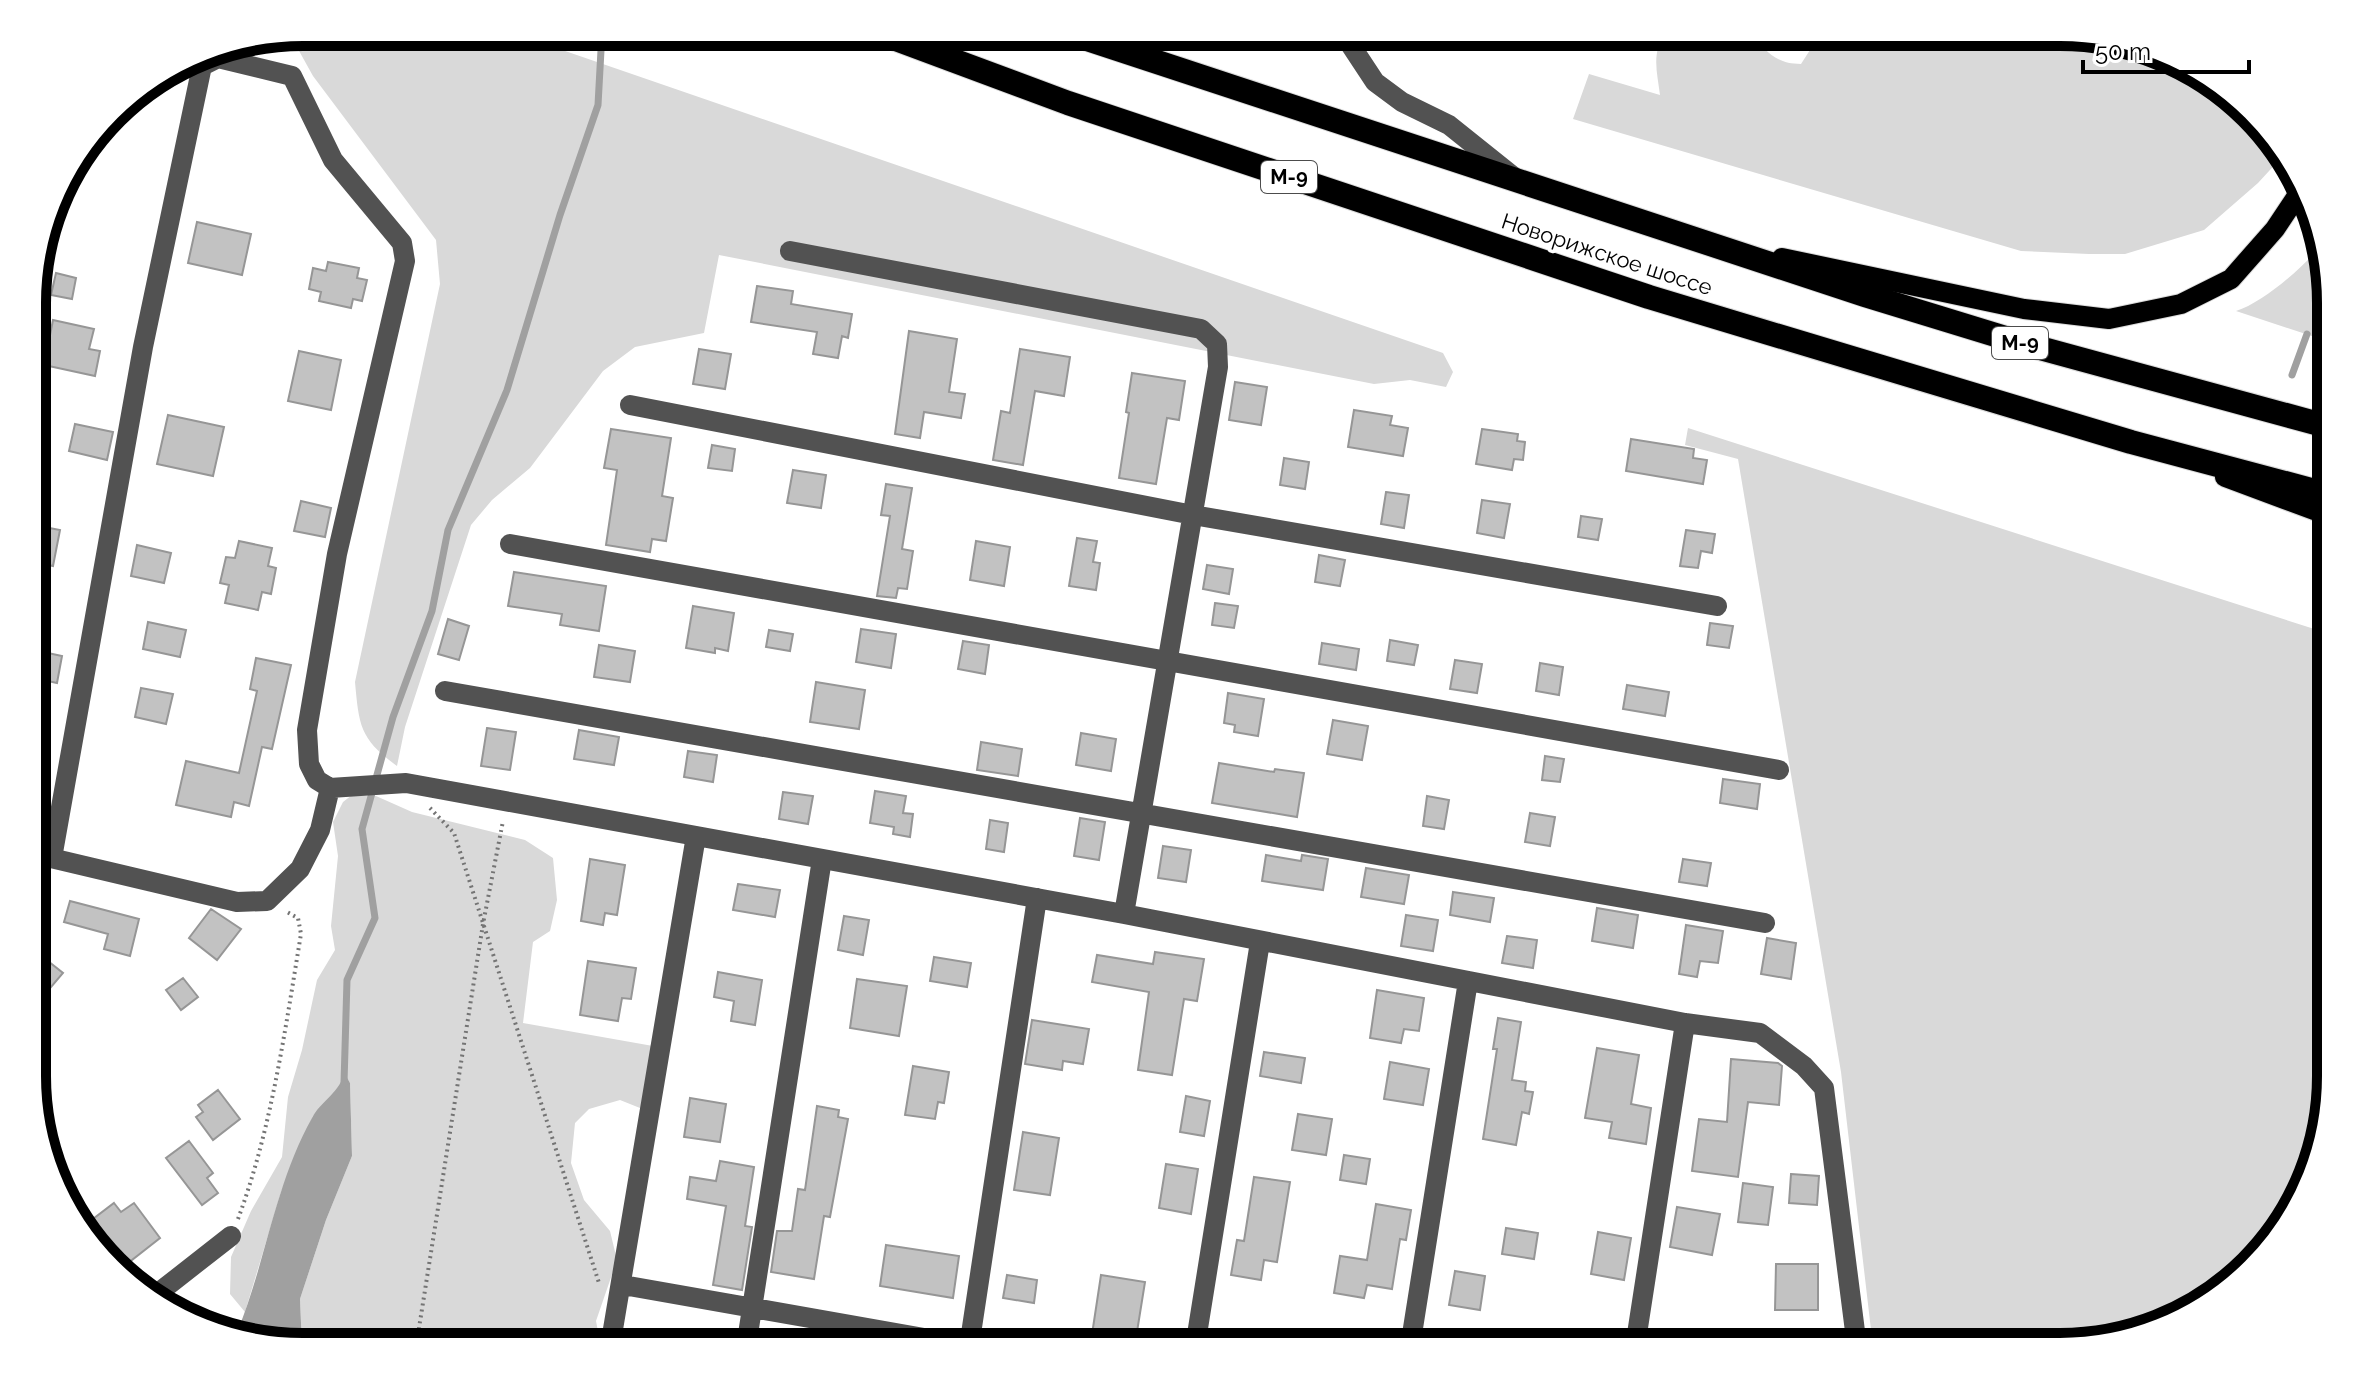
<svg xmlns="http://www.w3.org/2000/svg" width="2363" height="1379" font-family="Raleway,sans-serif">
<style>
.green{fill:#d9d9d9}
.water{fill:#a0a0a0}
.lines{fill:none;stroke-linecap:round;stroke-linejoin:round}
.stream{stroke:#a0a0a0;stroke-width:7}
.building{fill:#c2c2c2;stroke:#969696;stroke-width:2}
.major-casing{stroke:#dbdbdb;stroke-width:22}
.highway-casing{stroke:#dbdbdb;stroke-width:26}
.path{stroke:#747474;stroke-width:4;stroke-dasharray:2 4;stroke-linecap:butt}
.minor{stroke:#525252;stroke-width:20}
.major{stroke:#000;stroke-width:20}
.highway{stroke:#000;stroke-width:24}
.labels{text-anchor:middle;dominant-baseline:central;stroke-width:7;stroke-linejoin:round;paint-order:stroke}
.shield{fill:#fff;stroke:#4c4c4c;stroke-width:2}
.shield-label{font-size:20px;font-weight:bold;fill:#000}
.street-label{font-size:22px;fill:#000;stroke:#fff}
.rim{fill:none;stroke:#000;stroke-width:10}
</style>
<rect width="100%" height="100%" fill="#fff"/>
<path class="green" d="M 303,32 L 510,32 L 1443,353 L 1453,372 L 1446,387 L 1410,380 L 1374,384 L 719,255 L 704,333 L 635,347 L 603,371 L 530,468 L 492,500 L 471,525 L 405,727 L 397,766 C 360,739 359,726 355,682 L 440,284 L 436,240 L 313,76 L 298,49 L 298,33 Z
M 1666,32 L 1750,32 C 1766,51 1775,64 1801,64 L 1810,50 L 1811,32 L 2060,32 L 2196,69 L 2283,151 L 2280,159 L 2258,183 L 2204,230 L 2125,254 L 2089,254 L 2021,251 L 1573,119 L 1589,74 L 1660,95 C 1657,71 1651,53 1666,32 Z
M 2318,249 L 2330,285 L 2330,342 L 2236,311 C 2262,303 2300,270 2318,249 Z
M 1688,428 L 2330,634 L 2330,1093 L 2294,1212 L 2196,1310 L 2077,1346 L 1873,1347 L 1841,1072 L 1738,459 L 1685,445 Z
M 352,795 L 376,796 L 412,812 L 525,840 L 553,858 L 557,900 L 550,931 L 533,942 L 523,1023 L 653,1046 L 645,1110 L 620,1100 L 589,1109 L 575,1123 L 571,1163 L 584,1200 L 610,1231 L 617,1260 L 596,1321 L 601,1347 L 302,1347 L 300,1299 L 326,1220 L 352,1156 L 350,1083 L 345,1075 L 338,1090 L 313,1116 L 281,1192 L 245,1312 L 230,1294 L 231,1257 L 251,1211 L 282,1157 L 288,1097 L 302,1050 L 317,980 L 335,950 L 331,926 L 338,856 L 333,822 L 343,802 Z"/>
<path class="water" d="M 345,1074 L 350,1083 L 352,1156 L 326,1220 L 300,1299 L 302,1347 L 238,1330 C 266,1261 275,1184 312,1118 C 321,1101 335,1097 345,1074 Z"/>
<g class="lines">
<path class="stream" d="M 2292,375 L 2307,334
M 344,1083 L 347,980 L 375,918 L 362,829 L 393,717 L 432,611 L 448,530 L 507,390 L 560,215 L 598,105 L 602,32"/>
</g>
<path class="building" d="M 197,222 L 251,234 L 242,275 L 188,263 Z
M 328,262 L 359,268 L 357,278 L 367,280 L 362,301 L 353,299 L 351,308 L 319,301 L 321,292 L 309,289 L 313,268 L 326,271 Z
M 56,273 L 76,278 L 72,299 L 51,295 Z
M 757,286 L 793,291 L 791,304 L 852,314 L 848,338 L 842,336 L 838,358 L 813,354 L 817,332 L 751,322 Z
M 53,320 L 94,329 L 89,349 L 100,351 L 95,376 L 44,365 Z
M 909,331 L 957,339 L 949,392 L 965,394 L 961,418 L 924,412 L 920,438 L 895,434 Z
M 699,349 L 731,354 L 725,389 L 693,384 Z
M 1020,349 L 1070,357 L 1064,396 L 1035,391 L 1023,465 L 993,460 L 1001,411 L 1010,413 Z
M 299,351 L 341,360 L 331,410 L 288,401 Z
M 1132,373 L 1185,381 L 1179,420 L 1167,418 L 1156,484 L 1119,478 L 1129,413 L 1126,412 Z
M 1235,382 L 1267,387 L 1261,425 L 1229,420 Z
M 1354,410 L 1392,416 L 1390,425 L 1408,428 L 1403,456 L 1348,447 Z
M 168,415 L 224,427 L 213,476 L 157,464 Z
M 75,424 L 113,432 L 107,460 L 69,451 Z
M 611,429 L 671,438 L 662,496 L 673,498 L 666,541 L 652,539 L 650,552 L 606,545 L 617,470 L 604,468 Z
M 1482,429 L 1518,434 L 1517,441 L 1525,442 L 1523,460 L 1514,459 L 1512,470 L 1476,464 Z
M 1631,439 L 1694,449 L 1693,458 L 1707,460 L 1703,484 L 1626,471 Z
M 712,445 L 735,449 L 732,471 L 708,468 Z
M 1284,458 L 1309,462 L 1305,489 L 1280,485 Z
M 793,470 L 826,475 L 821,508 L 787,503 Z
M 886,484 L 912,488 L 902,549 L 913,551 L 907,589 L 898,588 L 896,598 L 877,596 L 890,516 L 881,515 Z
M 1386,492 L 1409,495 L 1404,528 L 1381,524 Z
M 1482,500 L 1510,504 L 1504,538 L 1477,533 Z
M 301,501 L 331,508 L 325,537 L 294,531 Z
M 1581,516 L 1602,519 L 1598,540 L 1578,537 Z
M 34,525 L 60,530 L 53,566 L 34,562 Z
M 1686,530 L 1715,534 L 1712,553 L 1701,551 L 1698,568 L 1680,566 Z
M 1077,538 L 1097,541 L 1093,562 L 1100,563 L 1096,590 L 1069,586 Z
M 239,541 L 272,548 L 268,566 L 276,568 L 271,594 L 262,592 L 258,610 L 225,603 L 229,585 L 220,583 L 226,557 L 235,558 Z
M 976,541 L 1010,547 L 1004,586 L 970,580 Z
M 137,545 L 171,553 L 164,583 L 131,576 Z
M 1319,555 L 1345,560 L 1340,586 L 1315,582 Z
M 1207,565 L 1233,569 L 1229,594 L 1203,589 Z
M 514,572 L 606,586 L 599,631 L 560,625 L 562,614 L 508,606 Z
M 1215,603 L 1238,606 L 1234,628 L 1212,625 Z
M 693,606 L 734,613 L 728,651 L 715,648 L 715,653 L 686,648 Z
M 448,619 L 469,626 L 459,660 L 438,654 Z
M 148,622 L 186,630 L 180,657 L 143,649 Z
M 1710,623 L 1733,626 L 1729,648 L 1707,645 Z
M 861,629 L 896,634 L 891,668 L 856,662 Z
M 769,630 L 793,634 L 790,651 L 766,647 Z
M 1390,640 L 1418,645 L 1414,665 L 1387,661 Z
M 963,641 L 989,645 L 985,674 L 958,669 Z
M 1322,643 L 1359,649 L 1356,670 L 1319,664 Z
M 599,645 L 635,651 L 630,682 L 594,677 Z
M 34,650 L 62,656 L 57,683 L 34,678 Z
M 256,658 L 291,665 L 272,749 L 262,747 L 249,806 L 234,802 L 231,817 L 176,805 L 186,761 L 239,773 L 257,691 L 250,689 Z
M 1455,660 L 1482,664 L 1477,693 L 1450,689 Z
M 1540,663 L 1563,667 L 1559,695 L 1536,691 Z
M 816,682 L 865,690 L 859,729 L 810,722 Z
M 1627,685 L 1669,692 L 1665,716 L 1623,709 Z
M 141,688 L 173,694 L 166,724 L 135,717 Z
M 1228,693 L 1264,699 L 1258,736 L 1234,732 L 1235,725 L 1224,723 Z
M 1333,720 L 1368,726 L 1362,760 L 1327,754 Z
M 487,728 L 516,732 L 510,770 L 481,766 Z
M 579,730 L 619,737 L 614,765 L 574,759 Z
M 1081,733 L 1116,739 L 1111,771 L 1076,765 Z
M 981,742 L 1022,749 L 1018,776 L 977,770 Z
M 688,751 L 717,755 L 713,782 L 684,777 Z
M 1545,756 L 1564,759 L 1560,782 L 1542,780 Z
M 1219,763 L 1274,772 L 1275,769 L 1304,773 L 1297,817 L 1212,803 Z
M 1723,779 L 1760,784 L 1757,809 L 1720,803 Z
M 875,791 L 906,796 L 903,813 L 913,814 L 910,837 L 893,834 L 894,827 L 870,823 Z
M 783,792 L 813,796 L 808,824 L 779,819 Z
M 1427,796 L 1449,800 L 1444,829 L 1423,826 Z
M 1530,813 L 1555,817 L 1550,846 L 1525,842 Z
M 1080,818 L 1105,822 L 1099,860 L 1074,856 Z
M 990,820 L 1008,823 L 1004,852 L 986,849 Z
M 1163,846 L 1191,850 L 1186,882 L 1158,878 Z
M 1266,855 L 1301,861 L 1302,855 L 1328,859 L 1323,890 L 1262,881 Z
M 590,859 L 625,865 L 617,915 L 605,913 L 603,925 L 581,921 Z
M 1683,859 L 1711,863 L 1707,886 L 1679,882 Z
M 1366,868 L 1409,875 L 1404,904 L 1361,897 Z
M 738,884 L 780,890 L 775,917 L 733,910 Z
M 1453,892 L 1494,898 L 1490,922 L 1450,915 Z
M 70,901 L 139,919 L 130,956 L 104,949 L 108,934 L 64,922 Z
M 1597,908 L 1638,915 L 1633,948 L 1592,941 Z
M 211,909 L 241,929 L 217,960 L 189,938 Z
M 1406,915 L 1438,920 L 1433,951 L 1401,946 Z
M 844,916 L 869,920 L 863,955 L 838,950 Z
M 1686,925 L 1723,931 L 1718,963 L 1700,961 L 1697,977 L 1679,974 Z
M 1507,936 L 1537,940 L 1533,968 L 1502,963 Z
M 1767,938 L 1796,943 L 1791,979 L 1761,974 Z
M 34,950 L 63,973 L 46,993 L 34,984 Z
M 1155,952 L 1204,959 L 1197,1001 L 1184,999 L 1172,1075 L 1138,1070 L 1149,992 L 1092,982 L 1097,955 L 1153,964 Z
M 934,957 L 971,963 L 967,987 L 930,981 Z
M 588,961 L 636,968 L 631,999 L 622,998 L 618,1021 L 580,1015 Z
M 718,972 L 762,980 L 755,1025 L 731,1021 L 734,1001 L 714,997 Z
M 183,978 L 198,997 L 181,1010 L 166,990 Z
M 857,979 L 907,986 L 899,1036 L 850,1028 Z
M 1377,990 L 1424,998 L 1419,1031 L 1404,1029 L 1401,1043 L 1370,1038 Z
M 1498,1018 L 1521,1022 L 1512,1080 L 1526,1082 L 1525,1091 L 1533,1092 L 1529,1114 L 1522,1112 L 1516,1145 L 1483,1139 L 1497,1049 L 1493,1049 Z
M 1032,1020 L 1089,1029 L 1083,1064 L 1063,1061 L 1062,1070 L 1025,1064 Z
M 1597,1048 L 1639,1055 L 1631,1104 L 1651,1108 L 1646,1144 L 1609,1138 L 1612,1122 L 1585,1118 Z
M 1264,1052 L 1305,1058 L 1301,1083 L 1260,1076 Z
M 1731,1059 L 1778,1063 L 1782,1066 L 1779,1105 L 1748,1102 L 1738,1177 L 1692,1171 L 1699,1119 L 1727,1122 Z
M 1390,1062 L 1429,1069 L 1423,1105 L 1384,1099 Z
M 913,1066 L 949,1072 L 944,1103 L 938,1102 L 935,1119 L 905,1115 Z
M 218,1090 L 240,1119 L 213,1140 L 196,1117 L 203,1112 L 198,1105 Z
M 1186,1096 L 1210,1101 L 1204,1136 L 1180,1132 Z
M 690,1098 L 726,1104 L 720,1142 L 684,1137 Z
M 817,1106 L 839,1110 L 838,1117 L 848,1119 L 830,1217 L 824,1216 L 814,1279 L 771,1272 L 777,1231 L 792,1231 L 798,1189 L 805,1190 Z
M 1298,1114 L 1332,1119 L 1326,1155 L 1292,1150 Z
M 1023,1132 L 1059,1138 L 1050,1195 L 1014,1190 Z
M 189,1141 L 213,1173 L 207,1178 L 218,1193 L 202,1205 L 166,1158 Z
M 1344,1155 L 1370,1159 L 1366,1184 L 1340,1180 Z
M 720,1161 L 754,1167 L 745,1226 L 752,1227 L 742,1290 L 713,1285 L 726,1206 L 687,1199 L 690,1177 L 716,1181 Z
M 1166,1164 L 1198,1169 L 1191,1214 L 1159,1208 Z
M 1791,1174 L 1819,1176 L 1817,1205 L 1789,1203 Z
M 1254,1177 L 1290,1182 L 1277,1262 L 1264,1260 L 1261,1280 L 1231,1275 L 1237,1240 L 1244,1241 Z
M 1743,1183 L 1773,1187 L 1768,1225 L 1738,1222 Z
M 114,1203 L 121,1212 L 134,1203 L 160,1238 L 123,1267 L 89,1222 Z
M 1376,1204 L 1411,1210 L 1406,1240 L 1400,1239 L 1392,1289 L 1367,1285 L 1364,1298 L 1334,1293 L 1340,1256 L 1367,1260 Z
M 1677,1207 L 1720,1214 L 1712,1255 L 1670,1247 Z
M 1506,1228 L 1538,1233 L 1534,1259 L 1502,1254 Z
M 1598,1232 L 1631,1238 L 1624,1280 L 1591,1274 Z
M 886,1245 L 959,1256 L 953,1298 L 880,1286 Z
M 1776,1264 L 1818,1264 L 1818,1310 L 1775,1310 Z
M 1455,1271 L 1485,1276 L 1480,1310 L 1449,1305 Z
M 1007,1275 L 1037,1280 L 1034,1303 L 1003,1298 Z
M 1101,1275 L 1145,1282 L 1136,1338 L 1122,1336 L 1121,1346 L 1091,1341 Z"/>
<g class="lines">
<defs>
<path id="major" d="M 1782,258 L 2024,309 L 2109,319 L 2181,304 L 2231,279 L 2275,229 L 2299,193
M 2225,477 L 2330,516"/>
<path id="highway" d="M 877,32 L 1068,103 L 1649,297 L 2131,442 L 2330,495
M 1066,32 L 1865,295 L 2025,344 L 2330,427"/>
</defs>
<use href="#major" class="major-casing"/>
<use href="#highway" class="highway-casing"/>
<path class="path" d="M 430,808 L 454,833 L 599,1283
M 238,1219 C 272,1127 285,1030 301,934 L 298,918 L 285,911
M 416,1347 L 483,924 L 503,821"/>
<path class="minor" d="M 1342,32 L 1375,82 L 1402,102 L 1449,125 L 1514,177
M 790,251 L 1201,329 L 1217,344 L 1218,367 L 1124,914
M 630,405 L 1193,515 L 1717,606
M 510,544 L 1779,770
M 445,691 L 1765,923
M 34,854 L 237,902 L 267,901 L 300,869 L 320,830 L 330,788 L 406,783 L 1124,914 L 1685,1023 L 1760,1033 L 1804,1066 L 1824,1088 L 1857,1347
M 52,858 L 143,347 L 202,66 L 218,58 L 292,76 L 333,160 L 402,243 L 405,261 L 337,554 L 307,730 L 309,764 L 317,780 L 330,788
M 623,1285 L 975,1347
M 153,1297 L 231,1236
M 610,1347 L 696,836
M 746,1347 L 822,859
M 969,1347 L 1037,898
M 1195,1347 L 1260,942
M 1410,1347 L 1468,981
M 1635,1347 L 1685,1023"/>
<use href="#major" class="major"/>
<use href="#highway" class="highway"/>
</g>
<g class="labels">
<g class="shield">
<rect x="1261" y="161" width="56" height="32" rx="6"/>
<rect x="1992" y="327" width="56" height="32" rx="6"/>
</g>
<g class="shield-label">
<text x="1289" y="177">М-9</text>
<text x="2020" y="343">М-9</text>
</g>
<g class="street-label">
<text transform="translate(1607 254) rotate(18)">Новорижское шоссе</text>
</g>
</g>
<path d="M0 0H2363V1379H0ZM303 46H2060A257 257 0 0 1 2317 303V1076A257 257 0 0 1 2060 1333H303A257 257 0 0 1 46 1076V303A257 257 0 0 1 303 46Z" fill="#fff" fill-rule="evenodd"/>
<path class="rim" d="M303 46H2060A257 257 0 0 1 2317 303V1076A257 257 0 0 1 2060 1333H303A257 257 0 0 1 46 1076V303A257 257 0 0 1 303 46Z"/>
<path d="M2083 60v12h166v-12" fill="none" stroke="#000000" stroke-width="4"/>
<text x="2095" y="60" font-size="24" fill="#000000" stroke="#ffffff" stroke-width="6" paint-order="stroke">50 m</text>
</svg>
